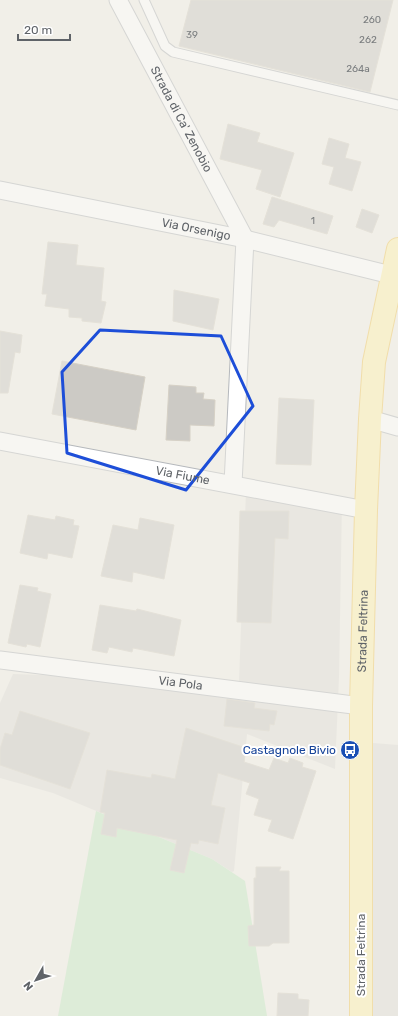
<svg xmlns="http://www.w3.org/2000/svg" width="398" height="1016" font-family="Rubik,sans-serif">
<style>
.industrial{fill:#e0deda}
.green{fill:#c5e8c5}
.building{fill:#cccac5;stroke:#d6d1c6}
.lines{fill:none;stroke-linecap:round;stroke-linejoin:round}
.lane-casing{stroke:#b5b8bc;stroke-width:11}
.street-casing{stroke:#b5b8bc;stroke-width:19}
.primary-casing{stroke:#f2c960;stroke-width:24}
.lane{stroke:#fff;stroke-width:9}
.street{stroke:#fff;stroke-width:17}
.primary{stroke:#fff2af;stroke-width:22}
.marked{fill:none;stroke:#1d4ed8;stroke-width:3;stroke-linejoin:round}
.labels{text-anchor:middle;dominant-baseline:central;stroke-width:4;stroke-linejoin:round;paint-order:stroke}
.number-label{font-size:10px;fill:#7a7d7f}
.street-label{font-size:12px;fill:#5f6368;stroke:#fff}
.transit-label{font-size:12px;fill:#164399;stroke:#fff;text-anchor:end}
</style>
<rect width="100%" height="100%" fill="#f1efe8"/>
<path class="industrial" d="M 246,491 L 342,500 L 339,677 L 335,769 L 247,734 L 234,871 L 232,872 L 212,859 L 53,793 L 0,778 L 0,703 L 13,674 L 239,682 Z
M 373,743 L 398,745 L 398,1016 L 366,1016 L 370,813 Z"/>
<path class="green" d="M 96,811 L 212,859 L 245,881 L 267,1016 L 58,1016 Z"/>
<path class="building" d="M 191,0 L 393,0 L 370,92 L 179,46 Z
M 228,124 L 260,133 L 257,142 L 294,153 L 280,197 L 256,189 L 262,170 L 220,159 Z
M 329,138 L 349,144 L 345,158 L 361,162 L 352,191 L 329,184 L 334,167 L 322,164 Z
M 272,197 L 333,216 L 327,234 L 279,220 L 274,227 L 263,224 Z
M 362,209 L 379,215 L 372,233 L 356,227 Z
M 48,242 L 78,245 L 76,265 L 104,268 L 101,301 L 106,302 L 101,323 L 82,321 L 82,318 L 69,317 L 69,309 L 45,306 L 47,294 L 42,294 Z
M 174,290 L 219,299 L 213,330 L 173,321 Z
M 0,331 L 22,335 L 20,353 L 15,352 L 8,393 L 0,393 Z
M 62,361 L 145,377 L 136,430 L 52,414 Z
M 169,385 L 196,387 L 196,393 L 204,393 L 203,399 L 215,400 L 214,426 L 190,425 L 190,441 L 166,440 Z
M 279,398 L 314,400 L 311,465 L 276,464 Z
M 240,511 L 289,511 L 288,539 L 275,538 L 271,623 L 237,622 Z
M 28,515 L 55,520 L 56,516 L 74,520 L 73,525 L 79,526 L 72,558 L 48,553 L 47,559 L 20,553 Z
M 140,518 L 174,525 L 164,579 L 133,572 L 132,582 L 101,576 L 113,525 L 138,530 Z
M 20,585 L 38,588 L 37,591 L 51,594 L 40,647 L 27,644 L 26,647 L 8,643 Z
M 100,605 L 136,611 L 137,609 L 181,620 L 174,656 L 133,648 L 132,652 L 109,647 L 107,653 L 92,650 Z
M 227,699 L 255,703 L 254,708 L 277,711 L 274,725 L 270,724 L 269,731 L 224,726 Z
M 20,711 L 90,733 L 70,789 L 0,765 L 0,749 L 5,733 L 12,735 Z
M 186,728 L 246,748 L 244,762 L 269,770 L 274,758 L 288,763 L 290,758 L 303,763 L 302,767 L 316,771 L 293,839 L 268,831 L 272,820 L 254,815 L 259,799 L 246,794 L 250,783 L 218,773 L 211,805 L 225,808 L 218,844 L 199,840 L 198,844 L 191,843 L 184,873 L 170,870 L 177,840 L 117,828 L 116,837 L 101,834 L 105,813 L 100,812 L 107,770 L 151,778 L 152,774 L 175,779 Z
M 256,867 L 281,867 L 279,871 L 289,871 L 289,943 L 273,943 L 269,946 L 249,946 L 248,926 L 254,925 L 254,878 L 256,878 Z
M 278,993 L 298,994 L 298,999 L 309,1000 L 308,1016 L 277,1016 Z"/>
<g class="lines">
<defs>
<path id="lane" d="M 144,0 L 165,46 L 173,52 L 398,105"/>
<g id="street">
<path id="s1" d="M 118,0 L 245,239 L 233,484"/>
<path id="s2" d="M 0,190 L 245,239 L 391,275"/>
<path d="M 370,419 L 398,427"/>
<path id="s3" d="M 0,441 L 366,510"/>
<path id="s4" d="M 0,660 L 361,706"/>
</g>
<g id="primary">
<path id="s5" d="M 361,1016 L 361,706 L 366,510 L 370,419 L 374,362 L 398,249"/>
</g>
</defs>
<use href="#lane" class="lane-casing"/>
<use href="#street" class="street-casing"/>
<use href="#primary" class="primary-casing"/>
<use href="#lane" class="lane"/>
<use href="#street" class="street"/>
<use href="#primary" class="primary"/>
</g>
<path d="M0 0H398V1016H0ZM 100,330 L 221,336 L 253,406 L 186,490 L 67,453 L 62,372 Z" fill="#f1efe8" fill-opacity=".55" fill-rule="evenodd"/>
<path class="marked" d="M 100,330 L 221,336 L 253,406 L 186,490 L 67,453 L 62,372 Z"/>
<defs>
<symbol id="bus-disc" viewBox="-11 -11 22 22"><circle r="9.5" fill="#1a4fb4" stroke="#fff"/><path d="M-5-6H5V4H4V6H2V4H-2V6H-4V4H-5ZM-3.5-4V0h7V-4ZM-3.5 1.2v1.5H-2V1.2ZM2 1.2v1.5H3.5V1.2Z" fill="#fff"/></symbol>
</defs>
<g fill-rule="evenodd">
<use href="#bus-disc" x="339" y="739" width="22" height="22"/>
</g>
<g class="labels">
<g class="number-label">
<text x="372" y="20">260</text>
<text x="192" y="35">39</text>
<text x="368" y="40">262</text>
<text x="358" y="69">264a</text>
<text x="313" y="221">1</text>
</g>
<g class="street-label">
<text stroke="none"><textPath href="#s1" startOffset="135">Strada di Ca' Zenobio</textPath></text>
<text stroke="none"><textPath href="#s2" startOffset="200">Via Orsenigo</textPath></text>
<text stroke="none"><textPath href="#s3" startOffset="186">Via Fiume</textPath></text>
<text stroke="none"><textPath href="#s5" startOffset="385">Strada Feltrina</textPath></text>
<text stroke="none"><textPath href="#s4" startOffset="182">Via Pola</textPath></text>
<text transform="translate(361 955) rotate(-90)">Strada Feltrina</text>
</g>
<g class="transit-label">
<text x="336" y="750">Castagnole Bivio</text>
</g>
</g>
<g transform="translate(36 980) rotate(231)" stroke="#ffffff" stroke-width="3" paint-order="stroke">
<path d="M0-3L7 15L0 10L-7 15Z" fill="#5f6368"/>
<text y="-6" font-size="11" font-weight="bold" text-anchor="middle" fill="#5f6368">N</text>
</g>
<path d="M18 34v6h52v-6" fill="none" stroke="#5f6368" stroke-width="2"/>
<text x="24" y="34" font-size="12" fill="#5f6368" stroke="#ffffff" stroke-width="3" paint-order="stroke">20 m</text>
</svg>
